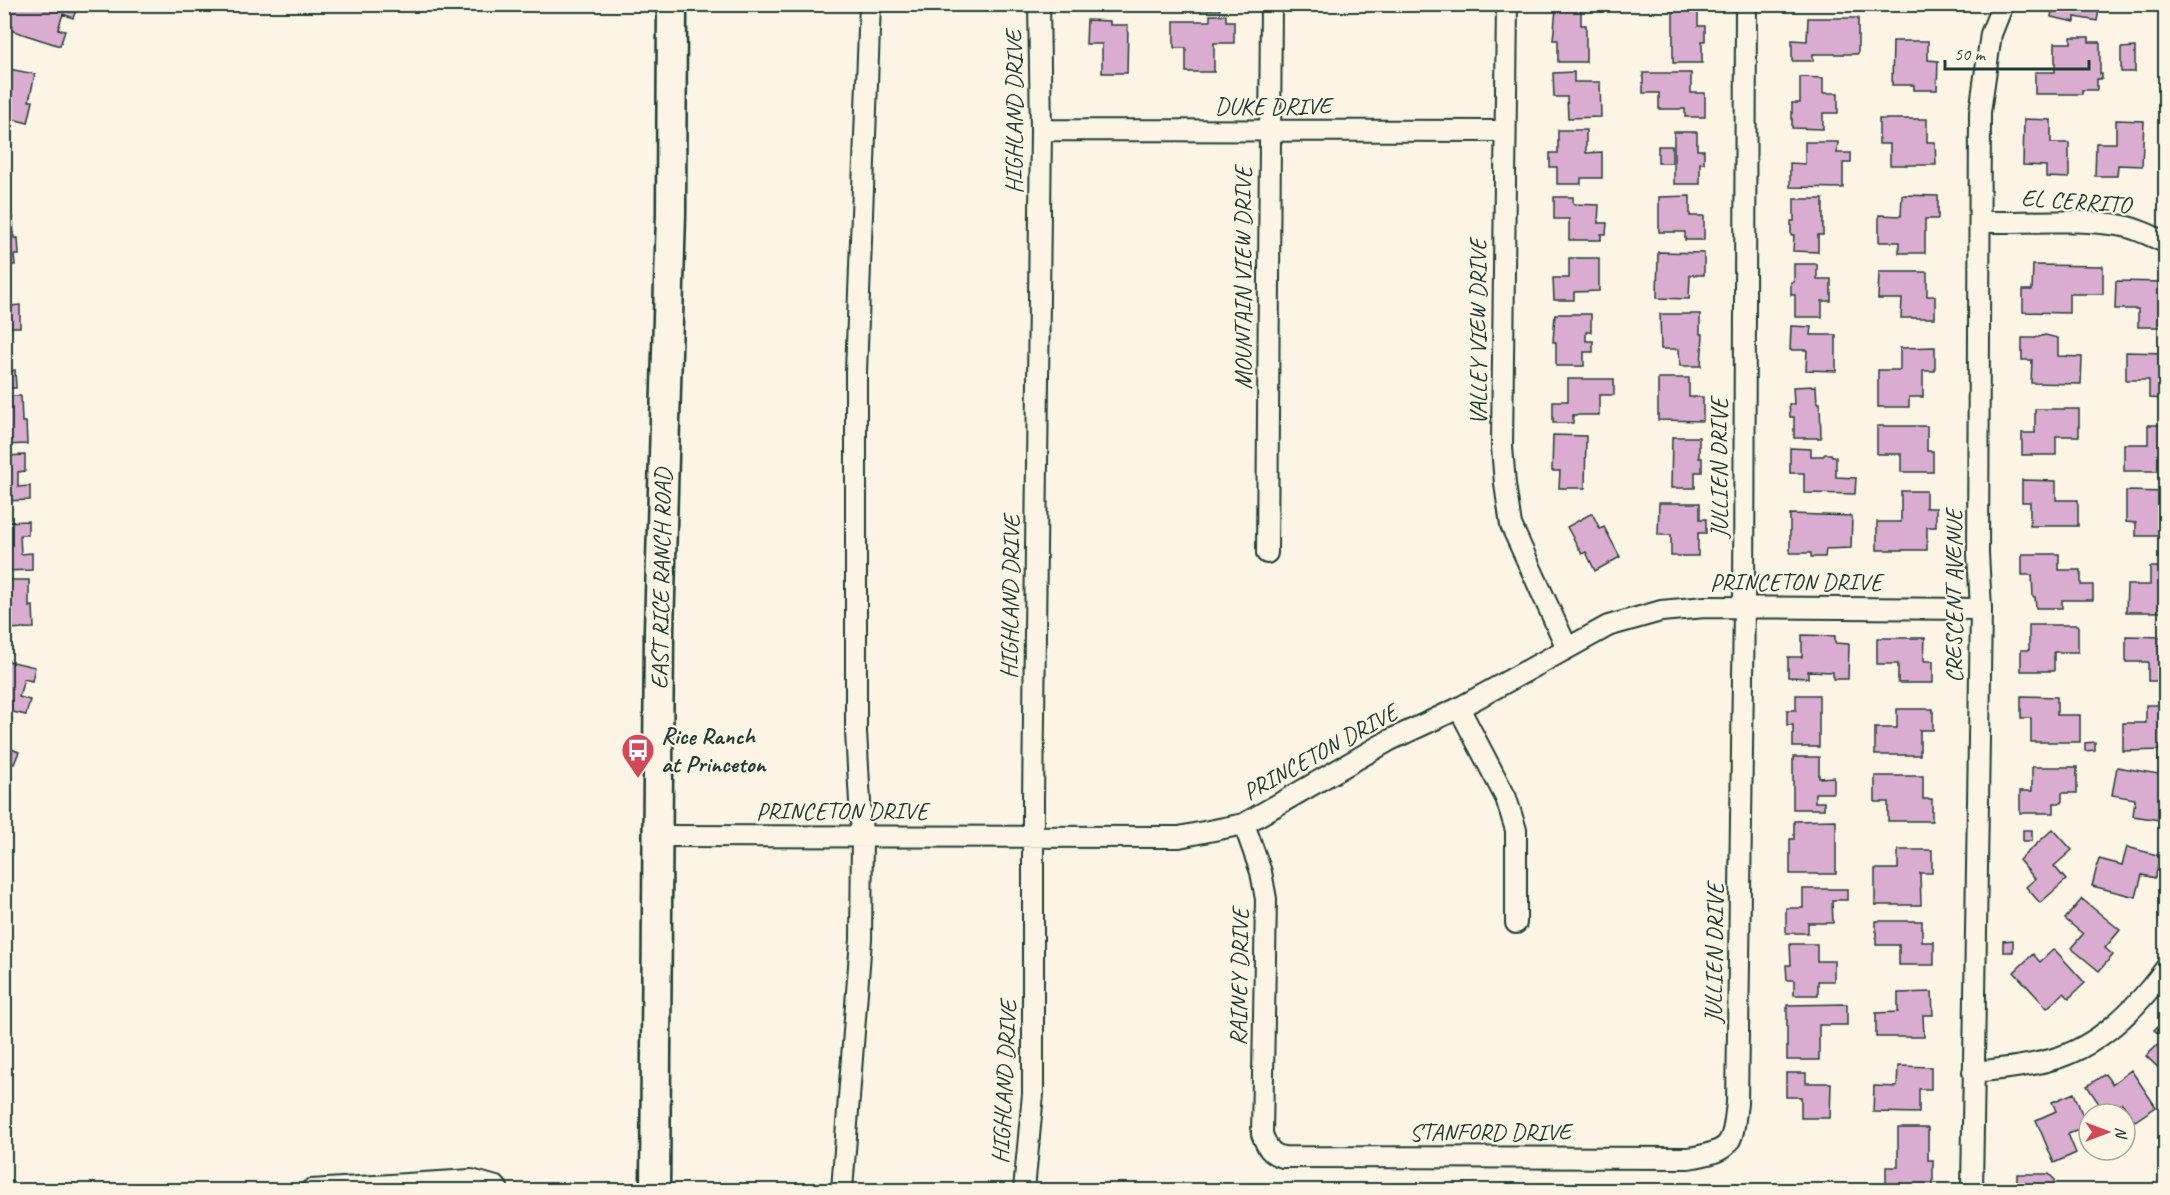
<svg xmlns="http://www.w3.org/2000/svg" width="2170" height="1195" font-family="Caveat,sans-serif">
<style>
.building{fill:#daadd0;stroke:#1f3d34;stroke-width:1.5}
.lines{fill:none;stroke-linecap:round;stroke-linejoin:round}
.street-casing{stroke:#1f3d34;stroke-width:24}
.secondary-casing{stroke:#1f3d34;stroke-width:33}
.street{stroke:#fcf5e5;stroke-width:20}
.secondary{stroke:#fcf5e5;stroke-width:28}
.labels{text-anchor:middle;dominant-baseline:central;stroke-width:4.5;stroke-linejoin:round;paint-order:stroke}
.street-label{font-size:24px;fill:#1f3d34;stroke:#fcf5e5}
.poi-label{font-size:24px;font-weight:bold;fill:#1f3d34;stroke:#fcf5e5;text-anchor:start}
</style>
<rect width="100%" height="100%" fill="#fcf5e5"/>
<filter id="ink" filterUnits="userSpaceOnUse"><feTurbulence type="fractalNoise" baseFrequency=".0167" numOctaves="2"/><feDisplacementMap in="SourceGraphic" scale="12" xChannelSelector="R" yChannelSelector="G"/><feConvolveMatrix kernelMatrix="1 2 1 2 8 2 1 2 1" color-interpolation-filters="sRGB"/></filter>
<g filter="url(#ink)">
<path class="building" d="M 4,4 L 76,4 L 78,5 L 73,18 L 63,14 L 58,29 L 65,31 L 60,46 L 4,28 Z
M 1088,4 L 1113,4 L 1113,8 L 1088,8 Z
M 1195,4 L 1220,4 L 1220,10 L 1195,10 Z
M 1914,4 L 1935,4 L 1934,9 Z
M 2053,4 L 2100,4 L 2097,21 L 2075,17 L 2075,22 L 2051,17 Z
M 1673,8 L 1698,8 L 1698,26 L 1705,26 L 1705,41 L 1702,41 L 1702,63 L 1673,63 Z
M 1556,9 L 1581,9 L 1581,25 L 1586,25 L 1586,62 L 1558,62 L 1558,40 L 1553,40 Z
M 1210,15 L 1226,15 L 1226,21 L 1234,21 L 1234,43 L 1214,43 L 1214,72 L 1186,72 L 1186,48 L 1174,48 L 1174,21 L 1210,21 Z
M 1808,18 L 1858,18 L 1858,54 L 1813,54 L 1813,61 L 1792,61 L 1792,40 L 1807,41 Z
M 1087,20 L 1110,21 L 1110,25 L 1128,25 L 1127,73 L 1102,73 L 1102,44 L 1086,44 Z
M 2071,37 L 2089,37 L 2089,42 L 2100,42 L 2100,74 L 2102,74 L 2102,79 L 2097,79 L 2097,90 L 2082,90 L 2082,94 L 2035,94 L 2035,72 L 2055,72 L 2055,43 L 2071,43 Z
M 1893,41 L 1928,41 L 1928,60 L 1938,61 L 1937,90 L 1914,90 L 1914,85 L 1892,85 Z
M 2135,47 L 2135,72 L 2121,72 L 2121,48 Z
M 4,68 L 35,74 L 29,101 L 33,101 L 28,123 L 4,117 Z
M 1574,72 L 1574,82 L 1600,82 L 1601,117 L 1568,118 L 1567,97 L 1554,97 L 1553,73 Z
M 1643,73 L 1691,73 L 1691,93 L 1705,93 L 1705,117 L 1685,117 L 1685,109 L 1659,109 L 1659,93 L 1643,93 Z
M 1800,77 L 1823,78 L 1823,93 L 1838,93 L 1838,113 L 1823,113 L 1823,129 L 1792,128 L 1792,103 L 1800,103 Z
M 1879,119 L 1927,119 L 1927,142 L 1935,142 L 1936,165 L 1890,165 L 1890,144 L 1879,144 Z
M 2024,119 L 2051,120 L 2051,143 L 2069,143 L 2069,178 L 2046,177 L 2046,166 L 2023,165 Z
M 2116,120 L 2144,121 L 2142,166 L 2118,165 L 2117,176 L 2095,176 L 2096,143 L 2116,143 Z
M 1558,130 L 1586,130 L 1586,153 L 1602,152 L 1602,178 L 1581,178 L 1581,184 L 1557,184 L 1557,167 L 1550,167 L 1550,153 L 1558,153 Z
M 1674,132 L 1697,132 L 1697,150 L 1704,150 L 1704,163 L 1700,163 L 1700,184 L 1674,184 Z
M 1805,142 L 1838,142 L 1837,153 L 1851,153 L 1851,163 L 1843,163 L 1843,188 L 1790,187 L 1790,163 L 1805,164 Z
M 1658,146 L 1672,146 L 1672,163 L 1658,163 Z
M 1902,195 L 1938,196 L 1938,219 L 1925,219 L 1925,253 L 1899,253 L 1899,242 L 1879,242 L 1879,215 L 1901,216 Z
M 1690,196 L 1690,216 L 1704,216 L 1704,240 L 1685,240 L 1685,232 L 1659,232 L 1659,197 Z
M 1554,197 L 1573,197 L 1573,204 L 1599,205 L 1598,223 L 1607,223 L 1606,234 L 1601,234 L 1601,240 L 1569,240 L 1569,219 L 1554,219 Z
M 1794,199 L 1823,199 L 1823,235 L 1818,235 L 1818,252 L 1793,251 L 1794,235 L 1791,235 L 1791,221 L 1794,221 Z
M 4,217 L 13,217 L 14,238 L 18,238 L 19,255 L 14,255 L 15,265 L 4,265 Z
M 1658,252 L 1704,253 L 1704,275 L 1690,275 L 1689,299 L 1657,298 Z
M 1569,258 L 1599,258 L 1599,291 L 1574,292 L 1574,300 L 1554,300 L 1553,278 L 1569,278 Z
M 1794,264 L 1817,264 L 1817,279 L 1831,279 L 1831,301 L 1822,301 L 1822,317 L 1795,317 L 1795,295 L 1791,295 L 1791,282 L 1794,282 Z
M 2033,265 L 2103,266 L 2103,294 L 2069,294 L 2069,313 L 2023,312 L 2023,290 L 2032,290 Z
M 1879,272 L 1927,272 L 1927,296 L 1935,296 L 1935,318 L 1901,318 L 1902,299 L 1878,299 Z
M 2116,281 L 2164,282 L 2166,327 L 2138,327 L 2138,309 L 2115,309 Z
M 4,282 L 10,282 L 11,306 L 20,305 L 20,327 L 4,327 Z
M 1555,314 L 1591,314 L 1591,332 L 1586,332 L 1586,341 L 1593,341 L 1593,352 L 1584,352 L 1584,366 L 1556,366 L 1556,342 L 1553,342 Z
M 1660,314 L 1700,314 L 1700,334 L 1703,334 L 1701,366 L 1680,366 L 1679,349 L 1661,349 Z
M 1791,326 L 1811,327 L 1810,335 L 1836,335 L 1836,371 L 1806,370 L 1807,350 L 1790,350 Z
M 2045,335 L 2058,338 L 2058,356 L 2082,357 L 2081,384 L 2031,383 L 2032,360 L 2022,360 L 2022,338 L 2035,338 Z
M 4,342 L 8,342 L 10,371 L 15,370 L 16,388 L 4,388 Z
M 1935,347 L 1935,371 L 1923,371 L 1923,397 L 1909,397 L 1909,407 L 1878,407 L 1878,370 L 1900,370 L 1900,348 Z
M 2126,352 L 2166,353 L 2166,399 L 2149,398 L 2149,380 L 2126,380 Z
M 1658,378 L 1689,378 L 1689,397 L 1703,397 L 1703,421 L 1658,420 Z
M 1568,379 L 1614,379 L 1614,395 L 1599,395 L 1599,415 L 1573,415 L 1573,423 L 1553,423 L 1553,401 L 1568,401 Z
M 1816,386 L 1817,403 L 1820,403 L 1821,438 L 1794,438 L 1794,417 L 1790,417 L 1789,404 L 1794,404 L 1793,387 Z
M 4,396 L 21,396 L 22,422 L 26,422 L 27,444 L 4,445 Z
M 2035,409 L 2079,409 L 2079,436 L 2056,436 L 2056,455 L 2022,455 L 2022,433 L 2035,433 Z
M 2148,425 L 2166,425 L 2166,471 L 2124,471 L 2124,444 L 2148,444 Z
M 1877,426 L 1927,426 L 1927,451 L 1933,451 L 1933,472 L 1901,472 L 1901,454 L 1877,454 Z
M 1553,435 L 1586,436 L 1585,488 L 1559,488 L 1560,471 L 1552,471 Z
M 1672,437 L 1699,437 L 1699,458 L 1702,458 L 1702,472 L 1695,472 L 1695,488 L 1671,488 Z
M 1790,448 L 1811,449 L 1811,456 L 1823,456 L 1825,454 L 1831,454 L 1833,457 L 1836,457 L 1836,477 L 1856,478 L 1855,494 L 1804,493 L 1804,473 L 1790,473 Z
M 25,455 L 25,471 L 18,472 L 18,487 L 30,486 L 30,500 L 4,501 L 4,456 Z
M 2022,480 L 2056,481 L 2056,500 L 2078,500 L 2078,526 L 2030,526 L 2030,502 L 2022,502 Z
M 1901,491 L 1926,491 L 1926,508 L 1936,508 L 1936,527 L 1927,527 L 1927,550 L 1877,550 L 1877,522 L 1901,522 Z
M 2126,491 L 2166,492 L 2166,536 L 2136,536 L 2136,523 L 2126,522 Z
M 1659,503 L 1700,503 L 1700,519 L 1706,519 L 1706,533 L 1698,533 L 1698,556 L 1671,556 L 1671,535 L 1658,535 Z
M 1592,513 L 1600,529 L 1604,527 L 1620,557 L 1595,571 L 1586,552 L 1582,554 L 1567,527 Z
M 1790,514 L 1852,516 L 1851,548 L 1826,549 L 1825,557 L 1811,557 L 1811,553 L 1790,553 Z
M 28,521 L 28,535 L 20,535 L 21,554 L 32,553 L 32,570 L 4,571 L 4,522 Z
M 2022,554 L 2059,554 L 2059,570 L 2081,570 L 2081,585 L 2093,585 L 2093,600 L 2062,600 L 2062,608 L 2036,608 L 2035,597 L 2033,597 L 2032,575 L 2022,575 Z
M 2150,567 L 2166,567 L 2166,612 L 2126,612 L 2127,585 L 2150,585 Z
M 4,580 L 29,580 L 29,607 L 33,606 L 34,628 L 4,629 Z
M 2029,625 L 2078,625 L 2078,652 L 2054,652 L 2054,671 L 2021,671 L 2021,650 L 2029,650 Z
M 1802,635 L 1835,636 L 1835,643 L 1849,644 L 1848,679 L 1833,679 L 1833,672 L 1808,671 L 1808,678 L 1788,677 L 1788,657 L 1802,657 Z
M 2126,636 L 2166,637 L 2166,681 L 2148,681 L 2148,662 L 2126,662 Z
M 1877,638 L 1925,638 L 1924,661 L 1933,661 L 1933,683 L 1898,683 L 1898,664 L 1877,664 Z
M 4,660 L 35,667 L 32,681 L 24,679 L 19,697 L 30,700 L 26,715 L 4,710 Z
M 1796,695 L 1819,695 L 1819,747 L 1793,747 L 1793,725 L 1787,725 L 1787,710 L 1796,710 Z
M 2021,696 L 2057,697 L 2057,715 L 2080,715 L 2080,742 L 2031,742 L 2031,718 L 2021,718 Z
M 2146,705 L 2166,705 L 2166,750 L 2123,751 L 2123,723 L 2146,723 Z
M 1897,709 L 1933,709 L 1933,730 L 1920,730 L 1920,755 L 1875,755 L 1875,728 L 1897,728 Z
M 2095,742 L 2095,750 L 2085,751 L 2085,743 Z
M 4,746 L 19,752 L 14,764 L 4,760 Z
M 1793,757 L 1819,757 L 1819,778 L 1834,777 L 1834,793 L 1815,793 L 1815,802 L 1824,802 L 1824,809 L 1793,809 Z
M 2032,767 L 2077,767 L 2077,793 L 2062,793 L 2062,803 L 2054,803 L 2054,813 L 2020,813 L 2020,791 L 2032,791 Z
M 2117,767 L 2165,775 L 2162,799 L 2166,799 L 2166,821 L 2133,816 L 2135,799 L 2112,795 Z
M 1875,776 L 1923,776 L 1923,799 L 1932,799 L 1932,821 L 1888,821 L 1888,802 L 1875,802 Z
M 1836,820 L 1836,874 L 1790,874 L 1790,839 L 1794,839 L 1794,821 Z
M 2053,829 L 2072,850 L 2054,866 L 2066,880 L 2040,903 L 2026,887 L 2035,879 L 2019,860 Z
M 2023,830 L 2032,830 L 2032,841 L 2023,841 Z
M 2127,847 L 2161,856 L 2155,878 L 2142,875 L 2136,897 L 2092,886 L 2099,859 L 2122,865 Z
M 1898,850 L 1932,850 L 1932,873 L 1920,873 L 1921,905 L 1875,905 L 1875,869 L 1898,869 Z
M 1803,889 L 1847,889 L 1847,900 L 1832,900 L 1833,923 L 1808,923 L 1808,933 L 1786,933 L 1786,908 L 1803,908 Z
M 2082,899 L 2120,930 L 2105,948 L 2113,955 L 2099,971 L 2071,948 L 2083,934 L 2065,919 Z
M 1876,921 L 1922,921 L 1922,942 L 1934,942 L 1934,965 L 1899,965 L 1899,945 L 1876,945 Z
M 2013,940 L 2013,952 L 2003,952 L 2003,941 Z
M 1790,944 L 1817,944 L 1817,961 L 1834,961 L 1834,981 L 1818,981 L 1818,995 L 1794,995 L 1794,980 L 1787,980 L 1786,965 L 1791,965 Z
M 2054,949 L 2085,983 L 2069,998 L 2064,993 L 2047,1008 L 2014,972 L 2033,954 L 2040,962 Z
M 1932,992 L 1933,1015 L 1923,1015 L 1924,1037 L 1876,1037 L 1876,1013 L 1898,1012 L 1898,993 Z
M 1847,1004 L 1847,1025 L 1819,1025 L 1819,1060 L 1787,1060 L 1787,1005 Z
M 2166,1018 L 2166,1075 L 2146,1056 L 2164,1039 L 2154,1030 Z
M 1898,1066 L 1931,1067 L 1931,1089 L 1919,1089 L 1919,1113 L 1873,1112 L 1874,1086 L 1897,1087 Z
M 2131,1070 L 2156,1107 L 2135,1121 L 2122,1103 L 2106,1114 L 2087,1086 L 2105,1074 L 2112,1084 Z
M 1786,1073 L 1806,1073 L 1806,1083 L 1831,1083 L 1830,1118 L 1801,1118 L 1801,1097 L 1786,1097 Z
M 2074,1093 L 2087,1127 L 2068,1134 L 2076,1153 L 2054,1163 L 2036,1120 L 2056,1111 L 2052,1102 Z
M 1898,1128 L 1928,1128 L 1928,1160 L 1933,1160 L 1933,1188 L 1886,1187 L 1886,1167 L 1898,1167 Z
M 2017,1174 L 2049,1174 L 2054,1179 L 2054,1190 L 2017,1190 Z"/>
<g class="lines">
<defs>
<path id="street" d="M 1507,4 L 1502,447 L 1505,484 L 1511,525 L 1567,648
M 1041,130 L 1505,131
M 1980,222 C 2024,223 2080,218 2123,226 C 2138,229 2152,236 2166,243
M 1267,553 L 1271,4
M 1459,708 L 1506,798 L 1516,830 L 1516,923
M 1244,824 L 1261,872 L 1266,899 L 1262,1134 C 1267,1147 1270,1154 1283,1157 L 1688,1158 C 1733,1151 1732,1145 1737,1103 L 1744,607 L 1746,4
M 658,836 L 1179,837 L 1244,824 L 1390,740 L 1459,708 L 1608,626 L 1661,611 L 1705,607 L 1981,609
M 1973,1072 C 2001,1069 2033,1066 2060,1057 C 2104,1042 2139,1005 2166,968
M 311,1190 L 471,1180 L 496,1187 L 498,1190
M 842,1190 L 861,939 L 862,837 L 856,732 L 856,372 L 870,4
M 1024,1190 L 1033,1094 L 1033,800 L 1041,130 L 1039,4
M 1972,1190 L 1981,609 L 1978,553 L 1980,112 L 1991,34 L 2003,4"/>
<path id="secondary" d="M 655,1190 L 659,630 L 671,214 L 672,4"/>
</defs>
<use href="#street" class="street-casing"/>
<use href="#secondary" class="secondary-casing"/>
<use href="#street" class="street"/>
<use href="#secondary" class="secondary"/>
</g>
</g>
<defs>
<symbol id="bus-pin" viewBox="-11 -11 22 30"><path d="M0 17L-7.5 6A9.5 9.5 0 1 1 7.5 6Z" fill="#d1495b" stroke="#fcf5e5"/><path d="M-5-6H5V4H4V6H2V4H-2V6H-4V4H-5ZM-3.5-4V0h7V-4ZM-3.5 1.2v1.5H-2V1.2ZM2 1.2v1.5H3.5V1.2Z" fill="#fff"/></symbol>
</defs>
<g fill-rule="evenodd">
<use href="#bus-pin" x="619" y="731" width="38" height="52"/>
</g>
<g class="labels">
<g class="street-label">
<text x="1273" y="106">DUKE DRIVE</text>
<text transform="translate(1014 112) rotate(-90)">HIGHLAND DRIVE</text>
<text transform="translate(2076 201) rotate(4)">EL CERRITO</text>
<text transform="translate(1243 278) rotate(-90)">MOUNTAIN VIEW DRIVE</text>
<text transform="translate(1478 332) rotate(-90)">VALLEY VIEW DRIVE</text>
<text transform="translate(1719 468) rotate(-90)">JULLIEN DRIVE</text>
<text transform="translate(661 579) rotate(-89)">EAST RICE RANCH ROAD</text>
<text x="1796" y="582">PRINCETON DRIVE</text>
<text transform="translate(1954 596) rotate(-90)">CRESCENT AVENUE</text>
<text transform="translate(1010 597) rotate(-89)">HIGHLAND DRIVE</text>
<text transform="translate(1320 752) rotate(-29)">PRINCETON DRIVE</text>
<text x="842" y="811">PRINCETON DRIVE</text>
<text transform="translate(1714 953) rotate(-89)">JULLIEN DRIVE</text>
<text transform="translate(1239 977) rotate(-89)">RAINEY DRIVE</text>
<text transform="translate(1004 1082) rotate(-87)">HIGHLAND DRIVE</text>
<text x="1490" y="1132">STANFORD DRIVE</text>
</g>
<g class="poi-label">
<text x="661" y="736">Rice Ranch<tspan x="661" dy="28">at Princeton</tspan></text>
</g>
</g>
<rect width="2170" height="1195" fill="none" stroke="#fcf5e5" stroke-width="24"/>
<rect x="12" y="12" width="2146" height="1171" fill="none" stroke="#1f3d34" stroke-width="2" filter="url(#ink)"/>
<g transform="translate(2107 1132) rotate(90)"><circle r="28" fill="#fcf5e5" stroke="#a4ab9e" stroke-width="1.5"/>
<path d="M0-4.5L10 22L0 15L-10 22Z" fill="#d1495b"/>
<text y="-9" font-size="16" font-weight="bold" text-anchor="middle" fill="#1f3d34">N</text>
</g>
<path d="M1945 60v9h144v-9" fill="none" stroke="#1f3d34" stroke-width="3"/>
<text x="1954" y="60" font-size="18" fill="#1f3d34" stroke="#fcf5e5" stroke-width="4.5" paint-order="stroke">50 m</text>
</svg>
